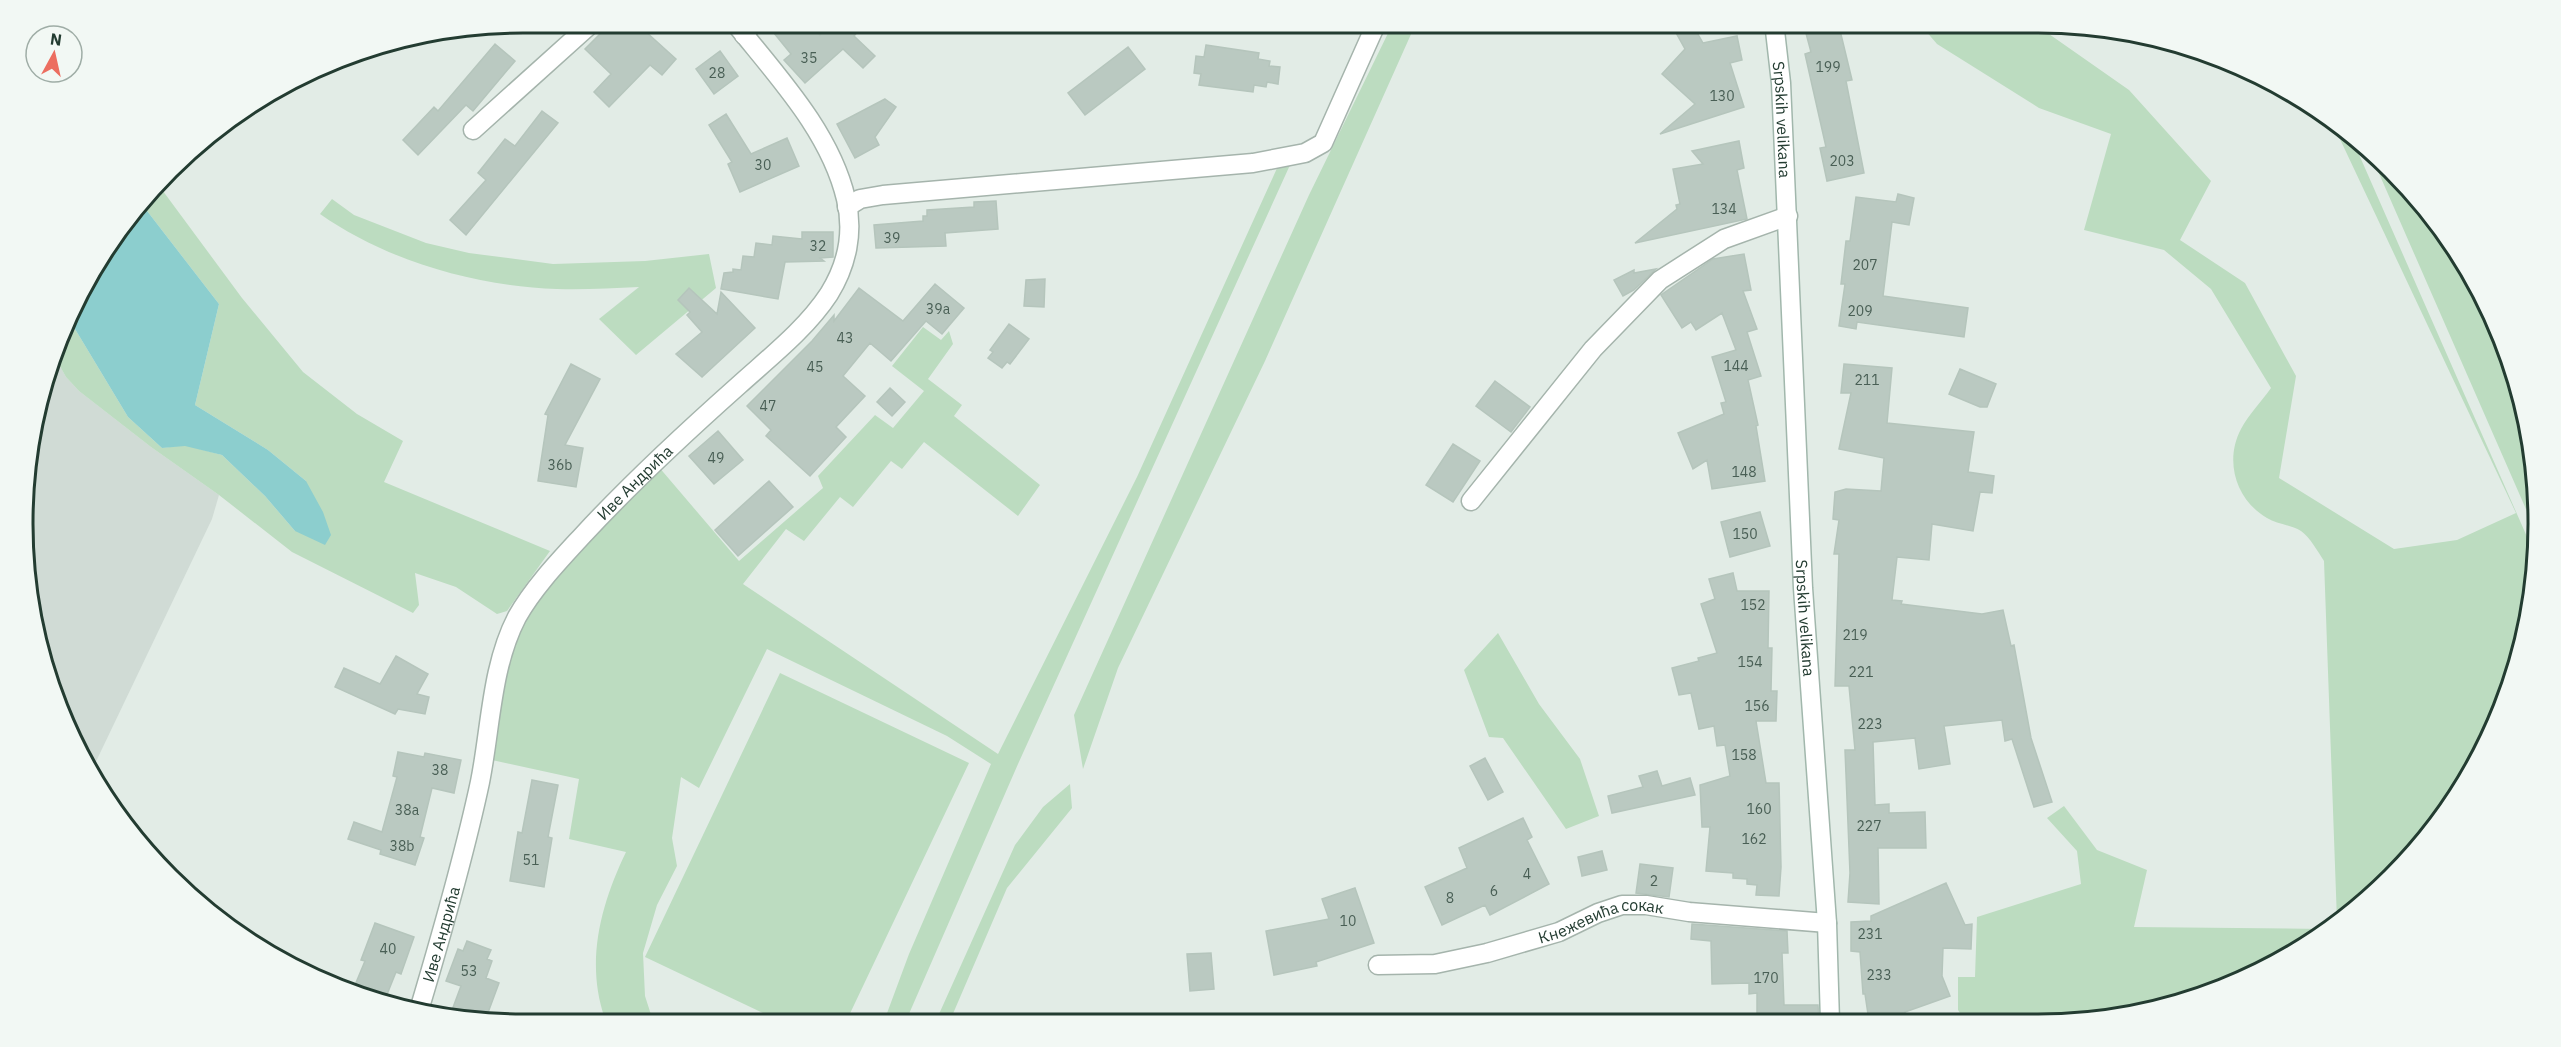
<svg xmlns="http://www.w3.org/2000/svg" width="2561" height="1047" font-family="'IBM Plex Sans',sans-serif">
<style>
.built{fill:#d0dbd5}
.green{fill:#bcdcc0}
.water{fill:#8ccece}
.building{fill:#bac9c1;stroke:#b5c5bc;stroke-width:1.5}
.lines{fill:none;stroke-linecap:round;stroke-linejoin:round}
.minor-casing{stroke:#a5b4ac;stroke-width:21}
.tertiary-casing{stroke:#a5b4ac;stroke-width:21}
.secondary-casing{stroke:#a1b7ac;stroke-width:21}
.minor{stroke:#fff;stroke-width:18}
.tertiary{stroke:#fff;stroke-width:18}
.secondary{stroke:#fff;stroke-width:18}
.labels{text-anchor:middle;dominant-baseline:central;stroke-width:5;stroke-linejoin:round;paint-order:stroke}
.number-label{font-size:14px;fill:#495f55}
.street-label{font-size:16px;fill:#233c31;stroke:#f2f8f4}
.rim{fill:none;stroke:#233c31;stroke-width:3}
</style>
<rect width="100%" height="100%" fill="#e2ece6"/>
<path class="built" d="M 53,354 L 66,377 L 79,391 L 151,447 L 219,495 L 212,519 L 91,772 L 61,716 L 32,622 L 27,458 Z"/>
<path class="green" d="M 1393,23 L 1416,23 L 1265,361 L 1118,668 L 1083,769 L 1074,715 L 1309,195 Z
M 1919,23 L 2018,23 L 2049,34 L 2129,90 L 2211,181 L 2180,240 L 2245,283 L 2296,376 L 2279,478 L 2394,549 L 2457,540 L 2516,513 L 2331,120 L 2350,134 L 2535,555 L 2534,589 L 2512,684 L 2454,802 L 2368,900 L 2337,921 L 2324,561 C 2318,552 2310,537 2301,531 C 2291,525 2277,524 2267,518 C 2236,500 2224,461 2241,429 C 2249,414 2261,402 2271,388 L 2211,289 L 2164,250 L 2084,230 L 2111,134 L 2039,108 L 1937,44 Z
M 2367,146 L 2435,218 L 2465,266 L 2522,398 L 2537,490 L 2536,532 Z
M 1290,165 L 1018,764 L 905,1023 L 883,1024 L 909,954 L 991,764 L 947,736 L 767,649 L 699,788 L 681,777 L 672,838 L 677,866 L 657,905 L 643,953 L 645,996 L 654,1024 L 607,1024 C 584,966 600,906 626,852 L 569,839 L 579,779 L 492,760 L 504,674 L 512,643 L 539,596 L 658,466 L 739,561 L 823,488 L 818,476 L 875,415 L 893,428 L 924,391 L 892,366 L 923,327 L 941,340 L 949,331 L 953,344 L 928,379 L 962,405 L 954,416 L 1040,485 L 1018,516 L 924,442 L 902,469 L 891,461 L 853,507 L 840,497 L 804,541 L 786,529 L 743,584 L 998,754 L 1137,477 L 1278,166 Z
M 160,187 L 242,298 L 303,372 L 357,414 L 403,441 L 384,482 L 550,551 L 507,611 L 497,614 L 456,587 L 415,573 L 419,605 L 413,613 L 292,552 L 219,495 L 151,447 L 79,391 L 66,377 L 53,354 L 69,319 L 128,417 L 162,448 L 185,445 L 222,455 L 265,496 L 295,531 L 306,481 L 268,450 L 195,405 L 219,304 L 144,207 Z
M 332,199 L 354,215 L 426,243 L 469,253 L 553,264 L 645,261 L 709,254 L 716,288 L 636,355 L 599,319 L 639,287 C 612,288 584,290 557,289 C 475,286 387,261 320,214 Z
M 1498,633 L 1539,704 L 1580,759 L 1599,816 L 1566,829 L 1503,738 L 1489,737 L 1464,670 Z
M 780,673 L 969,763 L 845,1024 L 786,1024 L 645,957 Z
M 1070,784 L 1072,808 L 1007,888 L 949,1023 L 935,1023 L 1015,845 L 1043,807 Z
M 2064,806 L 2097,850 L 2147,870 L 2134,927 L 2325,929 L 2259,973 L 2103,1020 L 1965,1021 L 1958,1010 L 1958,977 L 1975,977 L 1977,917 L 2081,884 L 2077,851 L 2047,818 Z"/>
<path class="water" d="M 144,207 L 219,304 L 195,405 L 268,450 L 306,481 L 323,512 L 331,535 L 325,545 L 295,531 L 265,496 L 222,455 L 185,446 L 162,448 L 128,417 L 69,319 L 89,273 Z
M 2465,266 L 2487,302 L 2522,398 Z"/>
<path class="building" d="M 612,22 L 635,22 L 676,59 L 662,75 L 650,65 L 609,107 L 594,92 L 611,74 L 585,49 Z
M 765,22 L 809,22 L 820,35 L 831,22 L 849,22 L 858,31 L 854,36 L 875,56 L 863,68 L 843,49 L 805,83 L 784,60 L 791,54 Z
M 1670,22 L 1691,22 L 1703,43 L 1737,36 L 1742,60 L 1730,63 L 1744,107 L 1660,134 L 1695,104 L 1662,74 L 1685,49 Z
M 1803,22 L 1838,22 L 1852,80 L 1846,81 L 1864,173 L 1827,181 L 1820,148 L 1826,147 L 1805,54 L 1811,52 Z
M 495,44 L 515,61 L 473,111 L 466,105 L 418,155 L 403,140 L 434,107 L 438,111 Z
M 1206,45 L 1259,53 L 1258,59 L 1270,61 L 1269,66 L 1280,67 L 1278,84 L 1267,82 L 1266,87 L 1254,85 L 1253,92 L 1199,85 L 1201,74 L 1194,73 L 1196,56 L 1204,57 Z
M 1128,47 L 1145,69 L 1085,115 L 1068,93 Z
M 720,51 L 738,76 L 714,94 L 696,69 Z
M 885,99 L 896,107 L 875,137 L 879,145 L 855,158 L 837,124 Z
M 542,111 L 558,123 L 466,235 L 450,220 L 486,180 L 478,173 L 505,139 L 515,146 Z
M 726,114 L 751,154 L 787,138 L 799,166 L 740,192 L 728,164 L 732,162 L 709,125 Z
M 1739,141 L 1744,168 L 1737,170 L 1747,219 L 1635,243 L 1677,209 L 1676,205 L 1680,204 L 1673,169 L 1703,164 L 1692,151 Z
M 1898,194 L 1914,198 L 1909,225 L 1892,222 L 1883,296 L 1968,308 L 1964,337 L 1857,322 L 1856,329 L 1839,326 L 1845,284 L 1841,284 L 1846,241 L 1850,241 L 1856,197 L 1896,202 Z
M 996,201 L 998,229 L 945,233 L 946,246 L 876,248 L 874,225 L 923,221 L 923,216 L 927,216 L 927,210 L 974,207 L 974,202 Z
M 802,232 L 833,232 L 833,257 L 820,258 L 824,261 L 785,262 L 778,299 L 721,289 L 724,273 L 733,272 L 733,269 L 741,270 L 743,256 L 754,257 L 756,243 L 772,245 L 773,236 L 802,239 Z
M 1744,254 L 1751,290 L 1743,291 L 1757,329 L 1747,332 L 1761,376 L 1748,380 L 1758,425 L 1756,426 L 1765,481 L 1712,489 L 1707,460 L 1693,469 L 1678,433 L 1724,414 L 1721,403 L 1726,402 L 1712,357 L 1736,350 L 1722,313 L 1696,330 L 1691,322 L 1682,328 L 1661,295 L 1713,259 Z
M 1656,269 L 1634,290 L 1623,296 L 1614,280 L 1634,270 L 1634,273 Z
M 1045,279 L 1044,307 L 1024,306 L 1026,280 Z
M 935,284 L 964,308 L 942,334 L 926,321 L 891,361 L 870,343 L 843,376 L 865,396 L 836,427 L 846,437 L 810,476 L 766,436 L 771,430 L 747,406 L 812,341 L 834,315 L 834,321 L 859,288 L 903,321 Z
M 689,288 L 717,314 L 721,292 L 755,328 L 702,377 L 676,354 L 702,332 L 687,315 L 690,312 L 678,300 Z
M 1009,324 L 1029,339 L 1010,364 L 1007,362 L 1002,368 L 988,358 L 993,352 L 990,350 Z
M 571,364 L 600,379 L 565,445 L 583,448 L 576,487 L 538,481 L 548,415 L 545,414 Z
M 1844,364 L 1892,368 L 1887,423 L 1974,432 L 1968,472 L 1994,476 L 1992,493 L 1980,492 L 1973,531 L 1932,524 L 1929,560 L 1897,557 L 1892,600 L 1902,601 L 1901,604 L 1982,614 L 2003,610 L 2011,646 L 2014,645 L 2031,738 L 2052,802 L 2034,807 L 2012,739 L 2005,741 L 2002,720 L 1944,726 L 1950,764 L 1919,769 L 1915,738 L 1873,742 L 1875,805 L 1889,804 L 1889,813 L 1925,812 L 1926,848 L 1878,848 L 1879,904 L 1848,902 L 1850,873 L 1845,750 L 1855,750 L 1849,686 L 1835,686 L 1839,554 L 1834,554 L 1839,520 L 1833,519 L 1835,492 L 1846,489 L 1881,491 L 1884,458 L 1839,449 L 1851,393 L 1841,393 Z
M 1960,369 L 1996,384 L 1987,407 L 1980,407 L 1949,394 Z
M 1495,381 L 1530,407 L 1511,432 L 1476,406 Z
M 890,388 L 905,402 L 892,416 L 877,402 Z
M 718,431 L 743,460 L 714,484 L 689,456 Z
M 1453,444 L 1480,461 L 1453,502 L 1426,485 Z
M 769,481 L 793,507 L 738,556 L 715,530 Z
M 1760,512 L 1770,546 L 1730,557 L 1721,522 Z
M 1733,573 L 1737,591 L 1769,591 L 1768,648 L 1772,648 L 1771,691 L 1777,691 L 1776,721 L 1756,721 L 1766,783 L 1779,783 L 1781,867 L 1779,896 L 1756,895 L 1757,885 L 1747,884 L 1747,879 L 1733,878 L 1733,873 L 1706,871 L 1710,827 L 1702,827 L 1700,785 L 1730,776 L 1725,745 L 1717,746 L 1714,726 L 1699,729 L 1691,693 L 1679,695 L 1672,668 L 1699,661 L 1698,658 L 1717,653 L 1701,604 L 1715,599 L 1709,579 Z
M 396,656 L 428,674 L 417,694 L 429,697 L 425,714 L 398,709 L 395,714 L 335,687 L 344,668 L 380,684 Z
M 398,752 L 424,757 L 425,753 L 461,760 L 454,793 L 432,788 L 420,837 L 424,838 L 415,865 L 380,854 L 381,850 L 348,839 L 354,822 L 382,832 L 397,777 L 393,776 Z
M 1485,758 L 1503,792 L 1488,800 L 1470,766 Z
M 1657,771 L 1662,786 L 1690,778 L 1695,795 L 1612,813 L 1608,796 L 1643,787 L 1639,776 Z
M 532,780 L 558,785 L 548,837 L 552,838 L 544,887 L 510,881 L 518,832 L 522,833 Z
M 1523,818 L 1532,837 L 1527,840 L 1549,884 L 1490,915 L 1485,905 L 1442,925 L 1425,887 L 1467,868 L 1459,848 Z
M 1602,851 L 1607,870 L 1582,876 L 1578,857 Z
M 1640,864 L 1673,868 L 1669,897 L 1636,893 Z
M 1946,883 L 1965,925 L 1972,924 L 1971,949 L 1943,948 L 1942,976 L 1950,996 L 1905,1012 L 1906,1021 L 1869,1021 L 1865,994 L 1863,994 L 1860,952 L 1851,951 L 1851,922 L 1871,921 L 1871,916 Z
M 1355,888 L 1374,943 L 1316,962 L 1317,966 L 1274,975 L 1266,931 L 1329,919 L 1322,899 Z
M 375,923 L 414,937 L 401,974 L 396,972 L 384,1002 L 373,1000 L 353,990 L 365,961 L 361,960 Z
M 1692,924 L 1787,931 L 1788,953 L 1782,953 L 1784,1005 L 1818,1005 L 1819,1021 L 1757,1021 L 1757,993 L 1749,994 L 1749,983 L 1712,984 L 1711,941 L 1691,939 Z
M 467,941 L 491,950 L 487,959 L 492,961 L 486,978 L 499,983 L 486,1018 L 451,1013 L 461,986 L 446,981 L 458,949 L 463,951 Z
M 1211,953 L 1214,989 L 1190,991 L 1187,954 Z"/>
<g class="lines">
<defs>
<g id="minor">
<path d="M 744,35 L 754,22"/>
<path d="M 473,130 L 593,22"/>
<path d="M 847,207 L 860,199 L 883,195 L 1253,163 L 1305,153 L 1323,143 L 1377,22"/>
<path d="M 1471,501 L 1593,349 L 1660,280 L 1724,239 L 1788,216"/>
<path id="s1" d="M 1378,965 L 1435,964 L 1487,953 L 1559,932 L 1598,913 L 1622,905 L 1646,905 L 1689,912 L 1827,923"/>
</g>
<g id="tertiary">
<path id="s2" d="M 420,1007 C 442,933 464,857 480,782 C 491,727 491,667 517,617 C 534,587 560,560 583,535 C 632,482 685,433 739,385 C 770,357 806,329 829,294 C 847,265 854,232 846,199 C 830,131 776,75 734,22"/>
</g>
<g id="secondary">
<path id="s3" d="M 1774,22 L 1781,83 L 1803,588 L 1827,923 L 1830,1021"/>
</g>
</defs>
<use href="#minor" class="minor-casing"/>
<use href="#tertiary" class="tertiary-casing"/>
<use href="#secondary" class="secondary-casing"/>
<use href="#minor" class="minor"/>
<use href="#tertiary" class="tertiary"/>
<use href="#secondary" class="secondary"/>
</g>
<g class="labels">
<g class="number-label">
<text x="809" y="58">35</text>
<text x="1828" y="67">199</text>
<text x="717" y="73">28</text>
<text x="1722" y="96">130</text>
<text x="1842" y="161">203</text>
<text x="763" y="165">30</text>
<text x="1724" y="209">134</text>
<text x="892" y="238">39</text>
<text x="818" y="246">32</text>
<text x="1865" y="265">207</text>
<text x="938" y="309">39a</text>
<text x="1860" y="311">209</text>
<text x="845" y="338">43</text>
<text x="1736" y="366">144</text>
<text x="815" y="367">45</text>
<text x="1867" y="380">211</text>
<text x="768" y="406">47</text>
<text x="716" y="458">49</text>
<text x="560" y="465">36b</text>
<text x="1744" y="472">148</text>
<text x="1745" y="534">150</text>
<text x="1753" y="605">152</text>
<text x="1855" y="635">219</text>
<text x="1750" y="662">154</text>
<text x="1861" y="672">221</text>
<text x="1757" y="706">156</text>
<text x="1870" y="724">223</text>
<text x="1744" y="755">158</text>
<text x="440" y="770">38</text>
<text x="1759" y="809">160</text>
<text x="407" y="810">38a</text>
<text x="1869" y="826">227</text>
<text x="1754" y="839">162</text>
<text x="402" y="846">38b</text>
<text x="531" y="860">51</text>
<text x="1527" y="874">4</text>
<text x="1654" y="881">2</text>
<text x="1494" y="891">6</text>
<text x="1450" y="898">8</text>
<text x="1348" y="921">10</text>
<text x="1870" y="934">231</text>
<text x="388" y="949">40</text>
<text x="469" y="971">53</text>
<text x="1879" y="975">233</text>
<text x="1766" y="978">170</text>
</g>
<g class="street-label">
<text stroke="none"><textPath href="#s3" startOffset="98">Srpskih velikana</textPath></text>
<text stroke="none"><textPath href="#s2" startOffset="582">Иве Андрића</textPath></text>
<text stroke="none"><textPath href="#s3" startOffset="597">Srpskih velikana</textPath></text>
<text stroke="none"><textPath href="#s1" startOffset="230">Кнежевића сокак</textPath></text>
<text stroke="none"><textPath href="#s2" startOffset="76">Иве Андрића</textPath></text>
</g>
</g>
<path d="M0 0H2561V1047H0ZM523 33H2038A490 490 0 0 1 2528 523V524A490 490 0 0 1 2038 1014H523A490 490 0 0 1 33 524V523A490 490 0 0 1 523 33Z" fill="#f2f8f4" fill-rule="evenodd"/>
<path class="rim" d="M523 33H2038A490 490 0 0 1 2528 523V524A490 490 0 0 1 2038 1014H523A490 490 0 0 1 33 524V523A490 490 0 0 1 523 33Z"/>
<g transform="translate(54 54) rotate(8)"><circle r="28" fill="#f2f8f4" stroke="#9fada6" stroke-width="1.5"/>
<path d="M0-4.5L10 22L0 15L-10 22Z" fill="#ec6e60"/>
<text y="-9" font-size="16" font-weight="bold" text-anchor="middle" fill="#233c31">N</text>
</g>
</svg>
